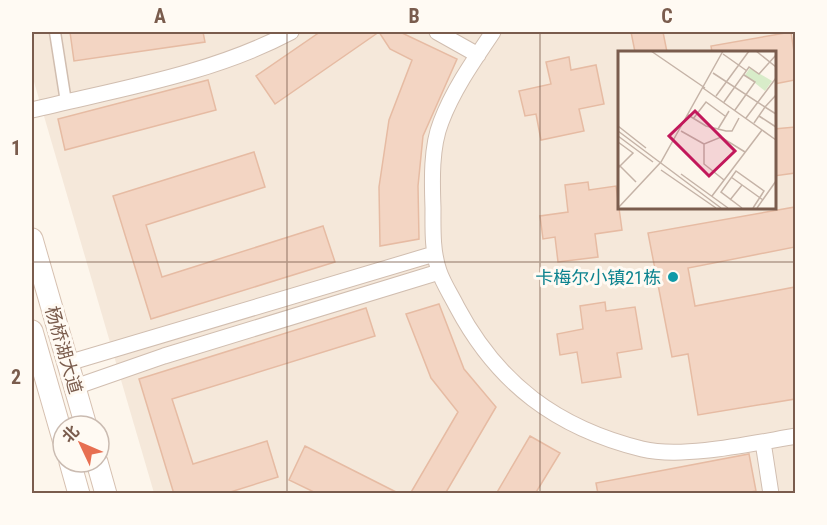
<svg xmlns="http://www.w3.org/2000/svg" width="827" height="525" font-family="'Roboto Condensed','Noto Sans SC',sans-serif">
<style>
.residential{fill:#f5e8da;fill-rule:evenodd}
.building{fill:#f3d5c3;stroke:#e6bba3;stroke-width:1.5}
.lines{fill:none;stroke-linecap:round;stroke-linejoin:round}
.pedestrian-casing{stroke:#d1beb0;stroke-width:13}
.minor-casing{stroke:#d1beb0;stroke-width:17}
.secondary-casing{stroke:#d6c0b0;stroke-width:23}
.pedestrian{stroke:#fff;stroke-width:10}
.minor{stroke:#fff;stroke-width:15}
.secondary{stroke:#fff;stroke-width:21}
.grid{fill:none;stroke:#7a5c4d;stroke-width:1.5;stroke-opacity:0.55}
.culture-dot{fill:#0f9aa8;stroke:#fffaf3;stroke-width:2}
.labels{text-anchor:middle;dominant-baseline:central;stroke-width:6;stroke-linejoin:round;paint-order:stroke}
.culture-label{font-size:18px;fill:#0d838f;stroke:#fffaf3;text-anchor:end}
.street-label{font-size:18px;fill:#7a5c4d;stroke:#fffaf3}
.inset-road{fill:none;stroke:#c5b3a7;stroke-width:1.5}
.view{fill:#c2185b;fill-opacity:0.15;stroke:#c2185b;stroke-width:3}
.inset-edge{fill:none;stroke:#7a5c4d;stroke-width:3}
.neatline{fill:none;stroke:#7a5c4d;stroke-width:2}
.grid-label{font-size:20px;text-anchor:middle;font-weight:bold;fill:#7a5c4d}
</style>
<rect width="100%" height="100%" fill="#fdf6ec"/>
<path class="residential" d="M 32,32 L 795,32 L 795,493 L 154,493 L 32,75 ZM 620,52 L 774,52 L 774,207 L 620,207 Z"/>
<path class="building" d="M 70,32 L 203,32 L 205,42 L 74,61 Z
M 320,32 L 400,32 L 457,59 L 423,136 L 418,186 L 419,239 L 380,246 L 379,187 L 389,120 L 412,60 L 390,49 L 379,32 L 275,104 L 256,76 Z
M 631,32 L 663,32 L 667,52 L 635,52 Z
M 791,32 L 795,58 L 795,80 L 774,84 L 774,52 L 712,52 L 711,46 Z
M 569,57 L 571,70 L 596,65 L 604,104 L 579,109 L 584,131 L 541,140 L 536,114 L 525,116 L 519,91 L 551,84 L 546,62 Z
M 208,80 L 216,110 L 65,150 L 58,119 Z
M 795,127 L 795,173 L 774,176 L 774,129 Z
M 254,152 L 265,187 L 146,225 L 162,277 L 323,226 L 335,262 L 151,319 L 113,196 Z
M 588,182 L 589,190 L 616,186 L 622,230 L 595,234 L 598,257 L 558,262 L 555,237 L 543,239 L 540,216 L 568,212 L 565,185 Z
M 795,207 L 795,247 L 688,268 L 695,306 L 795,287 L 795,399 L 698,415 L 688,354 L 672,357 L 648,233 Z
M 605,302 L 606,311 L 635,307 L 642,349 L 617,353 L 621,377 L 582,383 L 577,352 L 560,355 L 557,334 L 583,329 L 580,306 Z
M 439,304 L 464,369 L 496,407 L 445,494 L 410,494 L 458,412 L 431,378 L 406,314 Z
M 366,308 L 375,336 L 172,399 L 193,464 L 267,441 L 278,477 L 224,494 L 174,494 L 139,379 Z
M 530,436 L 560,453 L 535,494 L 496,494 Z
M 305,446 L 400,494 L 318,494 L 289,480 Z
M 749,454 L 756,491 L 740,494 L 598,494 L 596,483 Z"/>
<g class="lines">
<defs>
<path id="pedestrian" d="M 55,32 L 66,102"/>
<path id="minor" d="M 437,32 L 478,55
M 493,32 C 474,60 453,90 441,122 C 431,147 432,181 433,208 C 433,228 432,251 439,271 C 443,283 451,295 457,307 C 498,384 557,428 642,449 C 683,459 754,443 796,436
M 32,110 C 118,89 212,74 291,32
M 68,363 L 434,254
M 75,387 L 164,356 L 439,272
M 763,442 L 771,494"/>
<path id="secondary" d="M 32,239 L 86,426
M 32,331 L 63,439
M 70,462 L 79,494
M 97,462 L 106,494"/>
</defs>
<use href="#pedestrian" class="pedestrian-casing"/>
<use href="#minor" class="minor-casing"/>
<use href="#secondary" class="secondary-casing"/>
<use href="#pedestrian" class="pedestrian"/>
<use href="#minor" class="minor"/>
<use href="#secondary" class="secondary"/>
</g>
<path class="grid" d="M 287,32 L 287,494M 540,32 L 540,494M 32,262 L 796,262"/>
<circle class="culture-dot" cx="673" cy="277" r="6"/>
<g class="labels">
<g class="culture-label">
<text x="661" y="277">卡梅尔小镇21栋</text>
</g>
<g class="street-label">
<text transform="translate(64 350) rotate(74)">杨桥湖大道</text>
</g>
</g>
<g transform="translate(618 51)">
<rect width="158" height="158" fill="#fdf6ec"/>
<path d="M 132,17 L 154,30 L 147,40 L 127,24 Z" fill="#d8ecc9"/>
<path class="inset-road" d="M 33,0 L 87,37M 138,0 L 158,16M 105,3 L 129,20M 95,22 L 147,56 L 158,44M 85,37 L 158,89M 98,45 L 131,0M 106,51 L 131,16 L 141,23 L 158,4M 117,59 L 137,31 L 126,24M 70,64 L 88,75 L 108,80 L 114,80 L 121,67M 141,65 L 158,76M 128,67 L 158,27M 75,68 L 88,51 L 107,65M 136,72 L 147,56 L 158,63M 0,75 L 28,97M 100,78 L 111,60M 0,80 L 103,157M 63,80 L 86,93M 0,85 L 35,111M 0,91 L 15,102 L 0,117M 1,114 L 18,131M 43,119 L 98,157M 63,123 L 110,157M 113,126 L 145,149M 106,129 L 86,113 L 86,93 L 103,86 L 127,101M 94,145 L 144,79M 112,149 L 124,134M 0,157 L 43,111 L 105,0M 124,157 L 103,141 L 118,120 L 146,140 L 135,157M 139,157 L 158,130"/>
<path class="view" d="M 77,60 L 117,100 L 91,125 L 51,85 Z"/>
<rect width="158" height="158" class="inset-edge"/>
</g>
<rect width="827" height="525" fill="none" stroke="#fffaf3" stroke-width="66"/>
<g transform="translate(81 444) rotate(314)"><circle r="28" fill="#fffaf3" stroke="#cabbb1" stroke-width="1.5"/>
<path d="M0-4.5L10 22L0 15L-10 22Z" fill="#e76f51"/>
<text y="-9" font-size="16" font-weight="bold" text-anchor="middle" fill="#7a5c4d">北</text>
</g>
<rect x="33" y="33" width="761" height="459" class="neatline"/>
<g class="grid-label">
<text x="160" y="23">A</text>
<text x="414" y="23">B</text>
<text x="667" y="23">C</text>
<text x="16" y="155">1</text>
<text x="16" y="384">2</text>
</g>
</svg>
